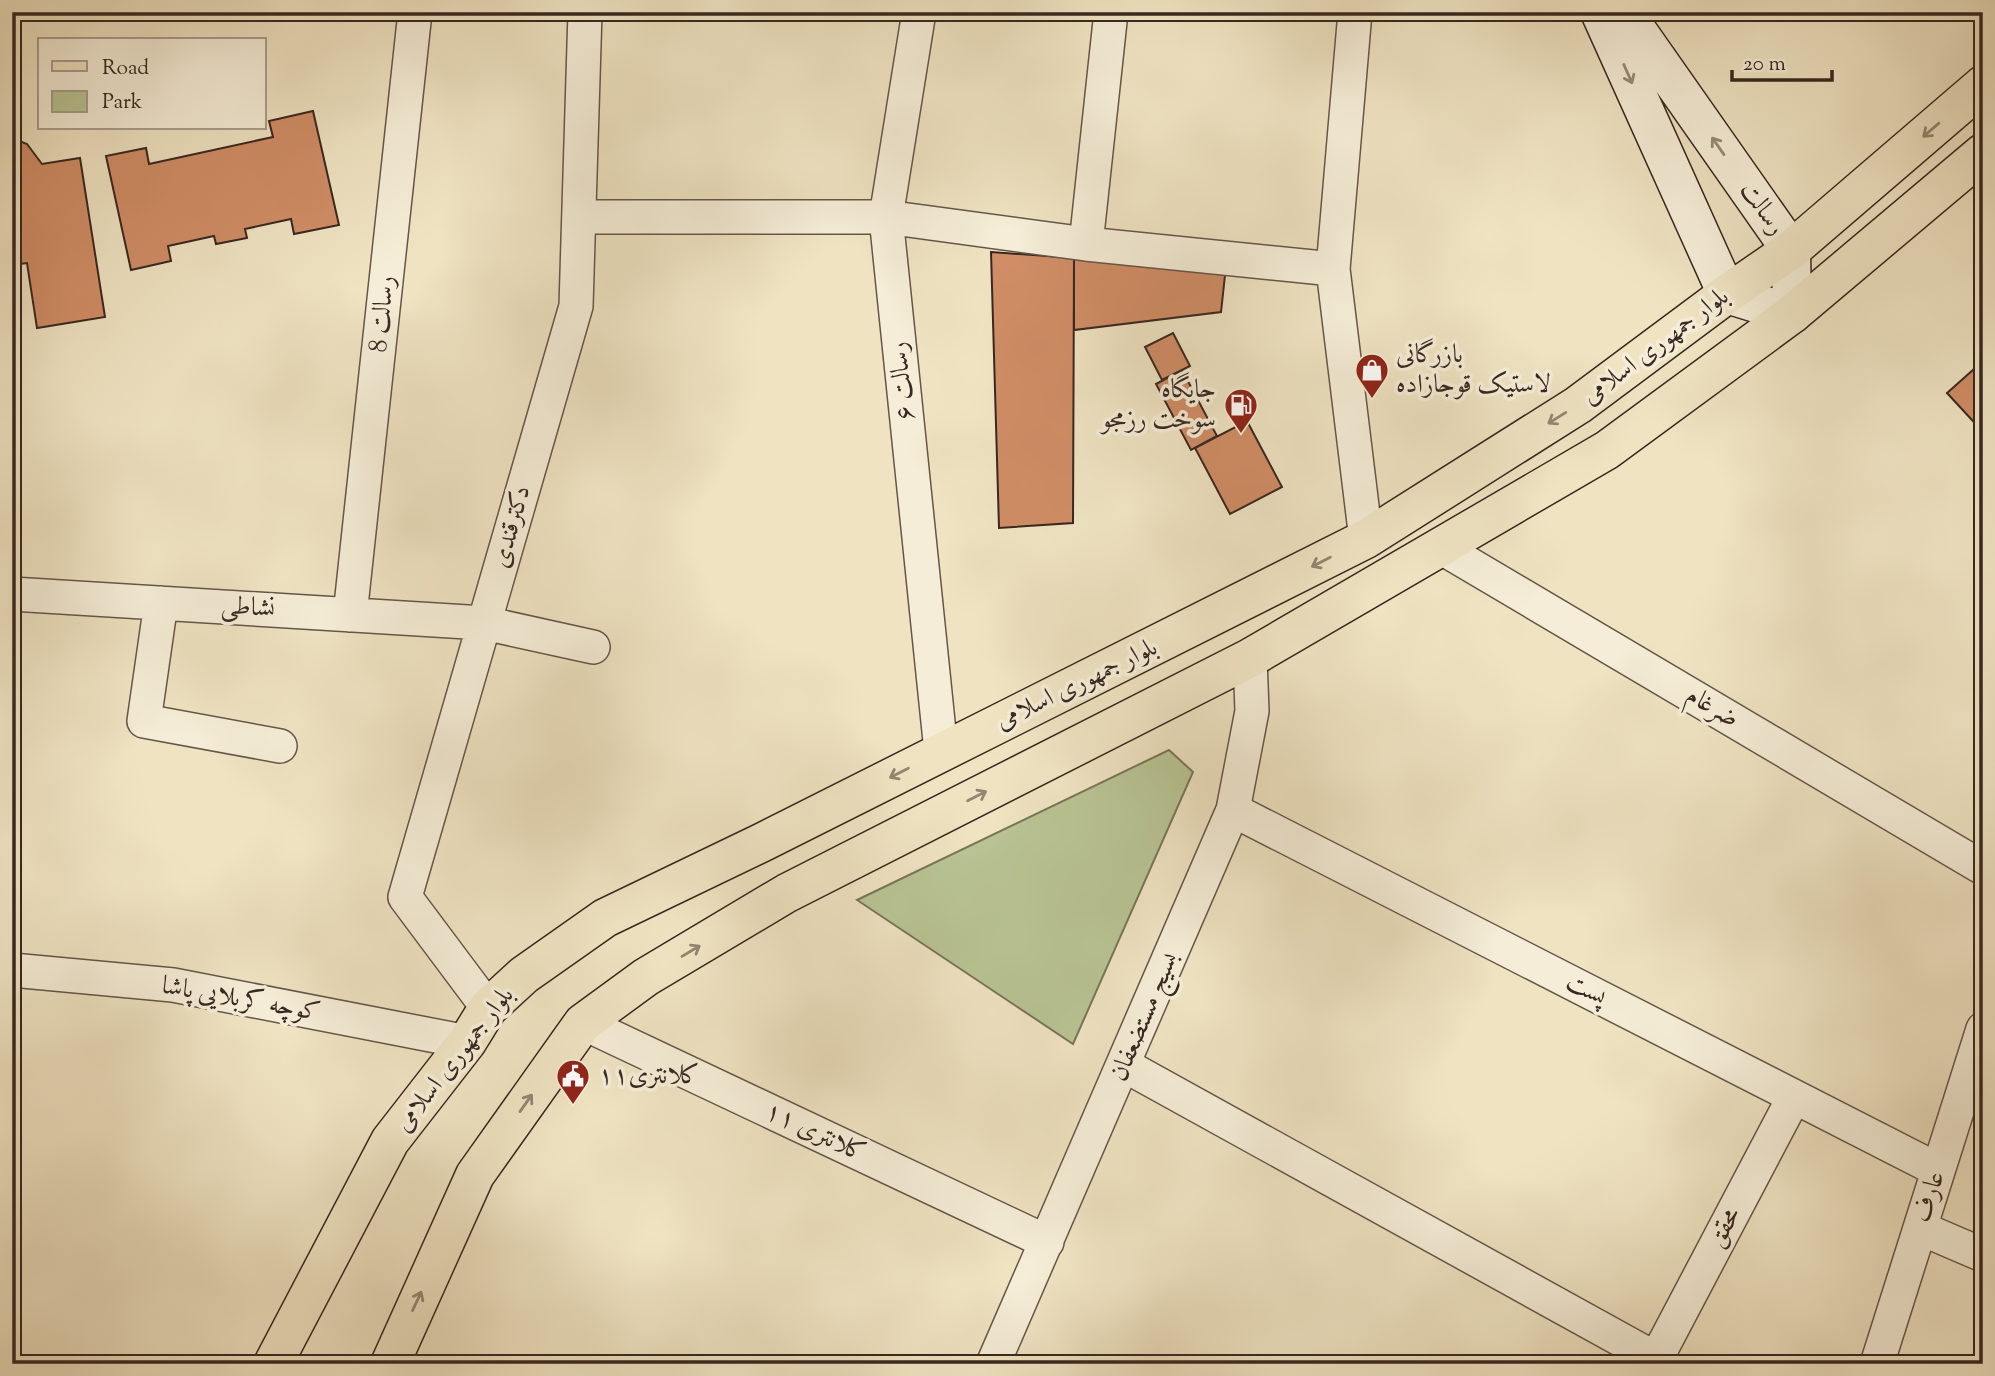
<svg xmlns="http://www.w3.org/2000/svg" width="1995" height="1376" font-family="'Sorts Mill Goudy',Amiri,serif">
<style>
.green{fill:#b9c494;stroke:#78765a;stroke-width:2}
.building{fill:#d08d66;stroke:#382721;stroke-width:2}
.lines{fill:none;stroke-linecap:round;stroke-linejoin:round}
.street-casing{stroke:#665649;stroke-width:36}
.secondary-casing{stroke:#382721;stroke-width:41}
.primary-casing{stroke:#382721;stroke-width:41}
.street{stroke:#f5edd7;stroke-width:33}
.secondary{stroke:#f5edd7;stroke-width:38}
.primary{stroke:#efe3c2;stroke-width:38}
.oneway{stroke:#968a7c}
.oneway2{stroke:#948572}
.labels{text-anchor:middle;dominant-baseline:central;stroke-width:7;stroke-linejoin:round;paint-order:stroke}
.street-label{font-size:26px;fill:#382721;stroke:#f5edd7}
.poi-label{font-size:26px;fill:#382721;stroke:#f5edd7;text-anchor:start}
</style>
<rect width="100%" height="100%" fill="#efe3c2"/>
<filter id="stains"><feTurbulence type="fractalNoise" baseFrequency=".00286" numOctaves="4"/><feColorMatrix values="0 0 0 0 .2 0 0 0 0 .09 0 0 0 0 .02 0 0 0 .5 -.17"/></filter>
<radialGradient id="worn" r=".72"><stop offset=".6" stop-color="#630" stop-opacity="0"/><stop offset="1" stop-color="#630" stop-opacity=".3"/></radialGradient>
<path class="green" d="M 1169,750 L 1193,772 L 1073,1044 L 857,900 Z"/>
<path class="building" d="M 313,111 L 339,225 L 294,234 L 291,219 L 245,229 L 247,238 L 216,244 L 214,236 L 168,246 L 171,261 L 131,270 L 106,156 L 146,148 L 149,164 L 273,137 L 269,121 Z
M 12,138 L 27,144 L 42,164 L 80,158 L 105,317 L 37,328 L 27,263 L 12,265 Z
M 991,252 L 1074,258 L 1073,523 L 999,528 Z
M 1074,258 L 1226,266 L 1221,312 L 1074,330 Z
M 1173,333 L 1190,366 L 1162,380 L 1145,347 Z
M 1983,361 L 1983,432 L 1947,393 Z
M 1182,370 L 1217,436 L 1191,450 L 1156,384 Z
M 1247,421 L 1282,487 L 1230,514 L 1195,448 Z"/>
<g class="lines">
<defs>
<path id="street" d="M 919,12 L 886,217 L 941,751
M 579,217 L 886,217 L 1086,244 L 1333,269 L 1355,12
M 1086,244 L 1111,12
M 1333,269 L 1366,539
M 1442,548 L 1983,868
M 12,594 L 484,623 L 593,647
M 161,603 L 144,721 L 280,746
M 350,615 L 415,12
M 1233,810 L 1938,1170
M 12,970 L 173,985 L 467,1042
M 488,1008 L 405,897 L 576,306 L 585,12
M 583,1023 L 1047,1242
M 1124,1065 L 1665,1364
M 1920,1228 L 1983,1255
M 1656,1359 L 1794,1097
M 993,1364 L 1233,810 L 1252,711 L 1250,658
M 1877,1364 L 1983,1029"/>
<path id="secondary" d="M 1600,12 L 1727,294 L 1792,314 L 1791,250 L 1624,12"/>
<path id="primary" d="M 273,1364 L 390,1141 L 467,1042 L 488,1008 L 524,975 L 605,918 L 763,842 L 1366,539 L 1578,405 L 1727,294 L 1791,250 L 1983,85
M 390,1364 L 475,1175 L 583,1023 L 646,977 L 787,893 L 1250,658 L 1607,450 L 1792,314 L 1983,153"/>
</defs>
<use href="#street" class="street-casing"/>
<use href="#secondary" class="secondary-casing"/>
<use href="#primary" class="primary-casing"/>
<use href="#street" class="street"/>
<use href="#secondary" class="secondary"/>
<use href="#primary" class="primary"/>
</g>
<defs><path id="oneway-shaft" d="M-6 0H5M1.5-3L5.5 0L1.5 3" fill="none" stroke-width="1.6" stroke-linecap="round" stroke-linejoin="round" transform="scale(1.75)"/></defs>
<g class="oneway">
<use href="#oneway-shaft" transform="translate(1628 74) rotate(66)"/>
<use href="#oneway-shaft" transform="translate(1718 146) rotate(-125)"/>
</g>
<g class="oneway2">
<use href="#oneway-shaft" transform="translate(1931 130) rotate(139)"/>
<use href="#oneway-shaft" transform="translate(1557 418) rotate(148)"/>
<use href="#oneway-shaft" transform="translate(1321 562) rotate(153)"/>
<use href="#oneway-shaft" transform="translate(899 773) rotate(153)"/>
<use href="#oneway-shaft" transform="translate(977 796) rotate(-27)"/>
<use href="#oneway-shaft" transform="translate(691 951) rotate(-31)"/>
<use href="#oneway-shaft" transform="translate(526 1103) rotate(-55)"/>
<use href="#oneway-shaft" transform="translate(417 1301) rotate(-65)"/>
</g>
<defs>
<symbol id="shop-pin" viewBox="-11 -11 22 30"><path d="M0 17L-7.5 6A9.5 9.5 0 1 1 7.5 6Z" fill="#8f2418" stroke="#f5edd7"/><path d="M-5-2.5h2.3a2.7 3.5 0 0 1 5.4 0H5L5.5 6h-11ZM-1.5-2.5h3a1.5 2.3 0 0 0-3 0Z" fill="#fff"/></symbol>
<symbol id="fuel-pin" viewBox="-11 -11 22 30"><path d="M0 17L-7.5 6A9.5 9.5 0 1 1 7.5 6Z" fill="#8f2418" stroke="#f5edd7"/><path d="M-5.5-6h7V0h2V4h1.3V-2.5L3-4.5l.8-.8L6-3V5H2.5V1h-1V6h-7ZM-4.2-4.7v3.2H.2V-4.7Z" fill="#fff"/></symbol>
<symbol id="civic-pin" viewBox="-11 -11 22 30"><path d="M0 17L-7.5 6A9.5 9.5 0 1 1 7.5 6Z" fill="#8f2418" stroke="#f5edd7"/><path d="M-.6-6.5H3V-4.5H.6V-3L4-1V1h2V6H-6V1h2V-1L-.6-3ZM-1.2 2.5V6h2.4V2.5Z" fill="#fff"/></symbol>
</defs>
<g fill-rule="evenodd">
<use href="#shop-pin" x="1353" y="351" width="38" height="52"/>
<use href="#fuel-pin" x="1222" y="386" width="38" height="52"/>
<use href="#civic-pin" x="554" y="1057" width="38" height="52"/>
</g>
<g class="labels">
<g class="street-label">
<text transform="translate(1762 209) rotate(55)">رسالت</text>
<text transform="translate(383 314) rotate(-84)">رسالت 8</text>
<text transform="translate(1656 347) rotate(-37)">بلوار جمهوری اسلامی</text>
<text transform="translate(903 381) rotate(-96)">رسالت ۶</text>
<text transform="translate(512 527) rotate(-74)">دکترقندی</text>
<text transform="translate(248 608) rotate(4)">نشاطی</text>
<text transform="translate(1077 685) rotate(-26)">بلوار جمهوری اسلامی</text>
<text transform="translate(1712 708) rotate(31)">ضرغام</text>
<text transform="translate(1586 990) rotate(27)">پست</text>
<text transform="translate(241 1000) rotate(10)">کوچه کربلایی پاشا</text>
<text transform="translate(1145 1017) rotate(-67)">بسیج مستضعفان</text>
<text transform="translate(455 1060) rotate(-52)">بلوار جمهوری اسلامی</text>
<text transform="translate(815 1133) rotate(25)">کلانتری ۱۱</text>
<text transform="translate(1930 1197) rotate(-72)">عارف</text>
<text transform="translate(1725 1228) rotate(-62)">محقق</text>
</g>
<g class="poi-label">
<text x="1396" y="355">بازرگانی<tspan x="1396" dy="30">لاستیک قوجازاده</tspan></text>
<text x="1216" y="390" text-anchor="end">جایگاه<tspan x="1216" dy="30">سوخت رزمجو</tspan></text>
<text x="598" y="1076">کلانتری۱۱</text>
</g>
</g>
<rect width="1995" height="1376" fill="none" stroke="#efe3c2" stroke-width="42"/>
<rect x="14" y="14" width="1967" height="1348" fill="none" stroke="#382721" stroke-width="3.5"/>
<rect x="21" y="21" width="1953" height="1334" fill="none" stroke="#382721" stroke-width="2"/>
<rect x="38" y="38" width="228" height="91" fill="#f5edd7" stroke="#a99e8e" stroke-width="2"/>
<rect x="52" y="61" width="35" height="10" fill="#efe3c2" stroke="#a99e8e" stroke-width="2"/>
<text x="102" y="74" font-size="21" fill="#382721">Road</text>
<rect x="52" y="91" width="35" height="21" fill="#b9c494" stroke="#a99e8e" stroke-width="2"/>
<text x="102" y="108" font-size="21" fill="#382721">Park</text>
<path d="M1732 70v10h100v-10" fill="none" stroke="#382721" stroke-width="3.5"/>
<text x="1743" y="70" font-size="21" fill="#382721" stroke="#f5edd7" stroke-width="5" paint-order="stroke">20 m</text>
<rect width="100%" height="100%" filter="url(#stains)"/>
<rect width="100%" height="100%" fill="url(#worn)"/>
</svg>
